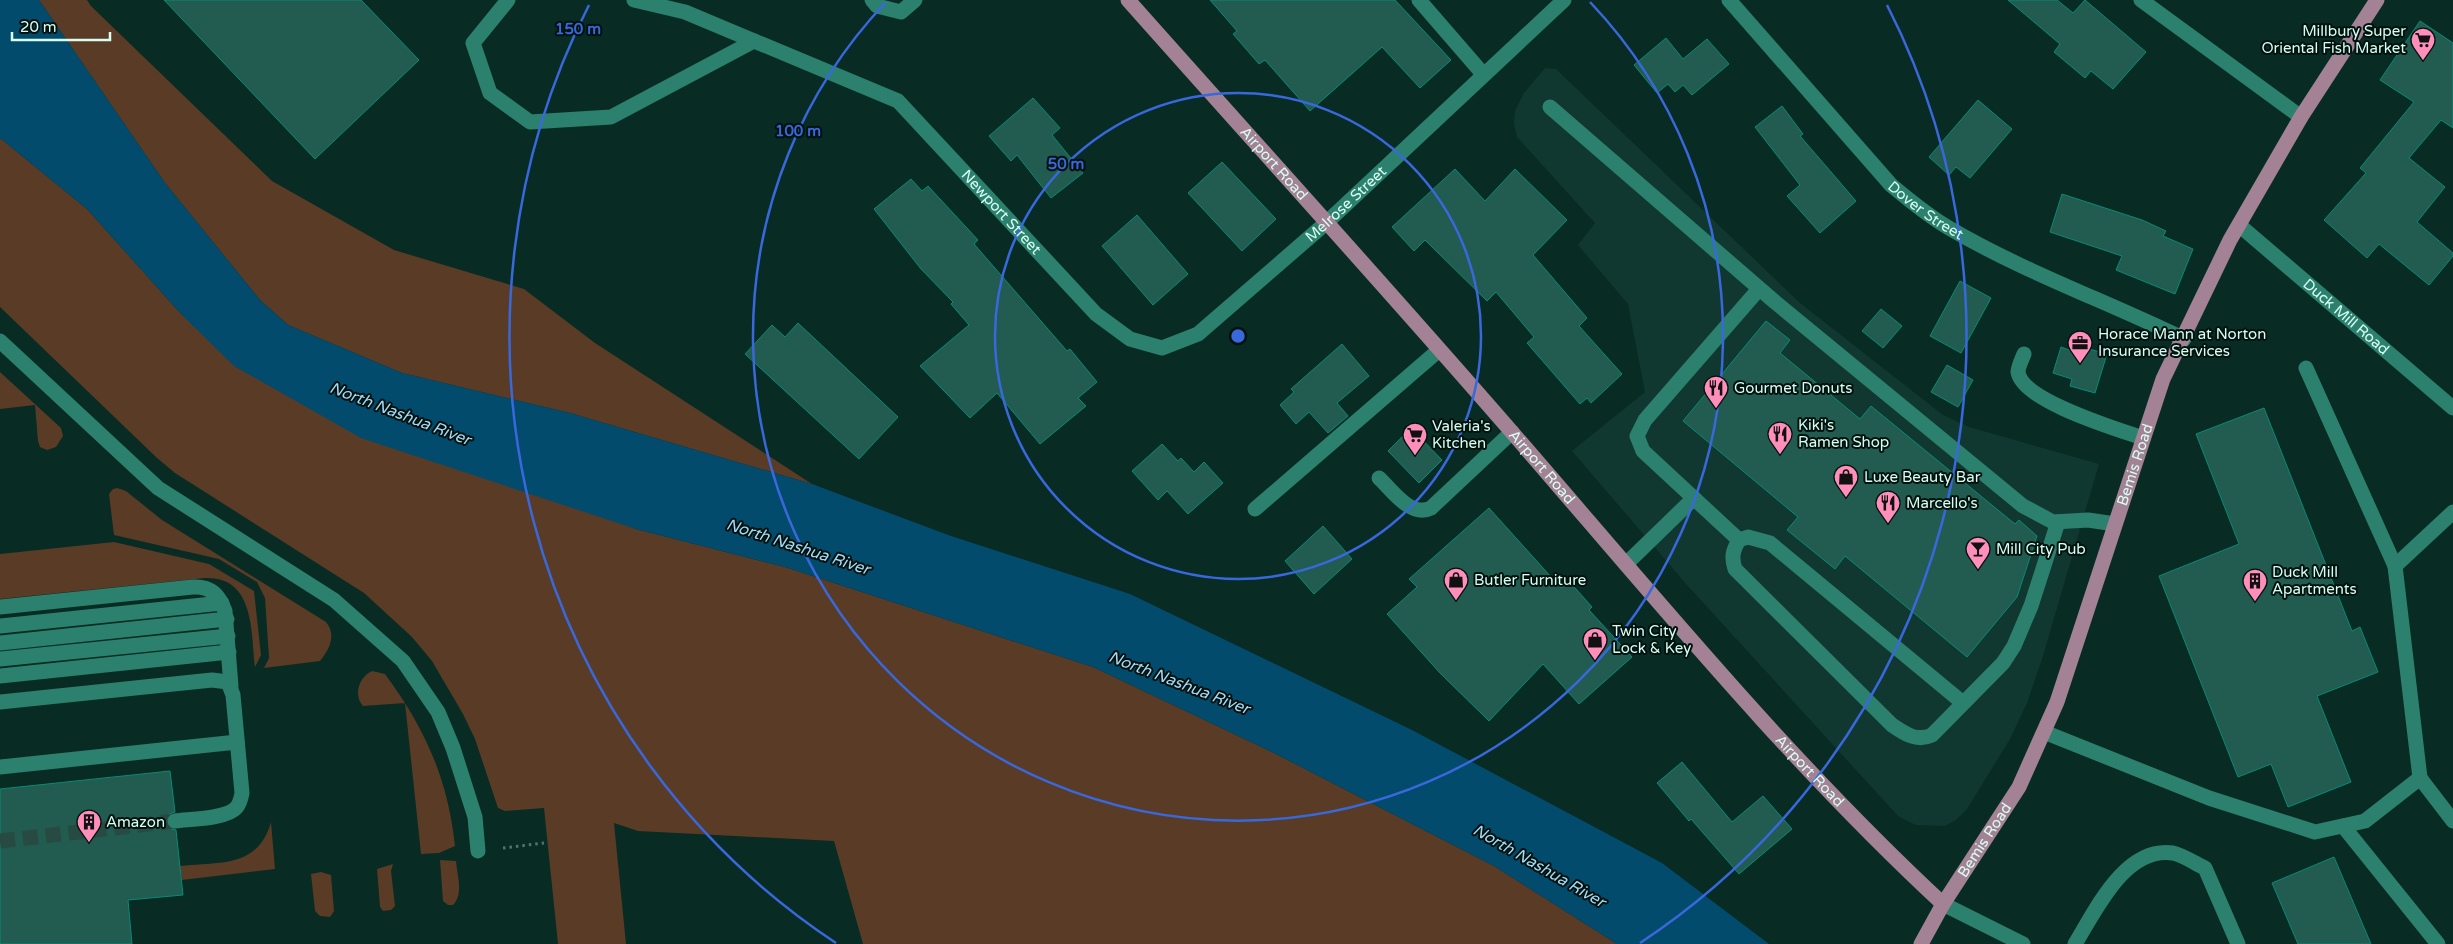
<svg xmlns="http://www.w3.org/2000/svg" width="2453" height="944" font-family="'Varela Round',sans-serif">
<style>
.built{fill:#113830}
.green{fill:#593b26}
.water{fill:#024b6c}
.building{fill:#225b4f;stroke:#068c76}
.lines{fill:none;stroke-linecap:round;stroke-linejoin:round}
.minor-tunnel{stroke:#274b43;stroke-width:15;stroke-dasharray:15 8;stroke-linecap:butt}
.path{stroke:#51756c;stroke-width:3;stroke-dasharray:2.5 4;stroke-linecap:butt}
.minor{stroke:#2c806e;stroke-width:15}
.major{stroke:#a28294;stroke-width:15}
.ring{fill:none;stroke:#3968dc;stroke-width:2.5}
.labels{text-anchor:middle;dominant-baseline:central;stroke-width:4;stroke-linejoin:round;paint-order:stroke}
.poi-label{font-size:15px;fill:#d8fef3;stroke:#00120d;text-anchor:start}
.street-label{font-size:15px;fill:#d8fef3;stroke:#00120d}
.water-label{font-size:16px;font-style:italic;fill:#a5d7f6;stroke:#00120d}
.centre{fill:#3968dc;stroke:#00120d;stroke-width:2.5}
.ring-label{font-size:15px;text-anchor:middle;font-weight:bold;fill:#3968dc;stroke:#00120d;stroke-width:4;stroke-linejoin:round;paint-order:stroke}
</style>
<rect width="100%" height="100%" fill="#082b24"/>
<path class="built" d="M 1545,68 L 1556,69 L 1800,303 L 1943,415 L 1969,427 L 2099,464 L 2043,656 L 2027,703 L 2010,739 L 1967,809 L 1956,820 L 1945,826 L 1916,825 L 1898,816 L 1687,585 L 1572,451 L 1645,392 L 1628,304 L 1578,245 L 1595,223 L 1517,137 L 1514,124 L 1515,111 L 1524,93 Z"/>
<path class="green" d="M 39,0 L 87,0 L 91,6 L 272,181 L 394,250 L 524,289 L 595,343 L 812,484 L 570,413 L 402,373 L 288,325 L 260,300 L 165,183 Z
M 0,138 L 87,209 L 182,315 L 636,529 L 785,567 L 1093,667 L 1274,753 L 1494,866 L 1617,944 L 863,944 L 834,841 L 638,831 L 614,823 L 626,944 L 558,944 L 544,808 L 505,811 L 498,808 L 475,739 L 463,714 L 432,661 L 412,637 L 364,593 L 175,473 L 157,458 L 0,307 Z
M 0,372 L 61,428 L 63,436 L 56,447 L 47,450 L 40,447 L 38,441 L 35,405 L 0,409 Z
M 117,488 L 126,491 L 162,520 L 326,622 C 337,635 329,650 320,661 L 264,668 L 269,658 L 265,598 L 257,582 L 219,559 L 114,535 L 109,494 L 113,489 Z
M 114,542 L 209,564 L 254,591 L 261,655 L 255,667 C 251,633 255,576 205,578 L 0,599 L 0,554 Z
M 372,671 L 385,674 C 425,728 448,779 455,846 L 439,853 L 421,854 L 405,703 L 363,706 C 353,695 359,677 372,671 Z
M 271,822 L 275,869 L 182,880 L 180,866 C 220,862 258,868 271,822 Z
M 440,860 L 456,861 C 457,875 464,894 453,905 L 448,905 L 443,901 Z
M 393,864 L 391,871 L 395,906 L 391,910 L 383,911 L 380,907 L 377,869 Z
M 321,872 L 331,875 L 334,911 L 330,917 L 320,916 L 315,911 L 311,874 Z"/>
<path class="water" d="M 0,0 L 39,0 L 165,183 L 260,300 L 288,325 L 402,373 L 570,413 L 812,484 L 951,536 L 1130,594 L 1412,730 L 1662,863 L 1769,944 L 1617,944 L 1494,866 L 1274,753 L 1093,667 L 785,567 L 636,529 L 361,438 L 234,366 L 182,315 L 87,209 L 0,138 Z"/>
<path class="building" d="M 164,0 L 361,0 L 419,60 L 315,159 Z
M 1210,0 L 1395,0 L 1451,60 L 1420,88 L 1382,47 L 1310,111 L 1265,60 L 1259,64 L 1233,34 L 1237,31 Z
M 2008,0 L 2057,0 L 2073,13 L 2085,0 L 2146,52 L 2113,89 L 2091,71 L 2085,78 L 2054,52 L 2060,44 Z
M 2420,21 L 2453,43 L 2453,128 L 2441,120 L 2409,158 L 2445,187 L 2417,222 L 2453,253 L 2453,256 L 2429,285 L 2379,244 L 2367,258 L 2324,220 L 2366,173 L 2360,168 L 2414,102 L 2380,80 Z
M 1666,38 L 1683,59 L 1707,39 L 1729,64 L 1692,95 L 1683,85 L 1675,92 L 1668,84 L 1657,93 L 1634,65 Z
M 1033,98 L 1060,128 L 1052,135 L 1083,173 L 1051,198 L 1017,155 L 1011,161 L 989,136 Z
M 1978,100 L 2012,129 L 1970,178 L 1956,167 L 1949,175 L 1929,157 Z
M 1782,106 L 1803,134 L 1800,136 L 1856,201 L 1820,233 L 1787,196 L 1800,185 L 1755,127 Z
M 1222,162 L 1276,219 L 1242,251 L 1188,193 Z
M 1455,169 L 1485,201 L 1515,169 L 1567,220 L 1533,255 L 1587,318 L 1579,326 L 1622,374 L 1591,403 L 1587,398 L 1580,404 L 1527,343 L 1534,337 L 1496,292 L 1487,301 L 1425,240 L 1414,251 L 1392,227 Z
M 911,179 L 922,191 L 928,186 L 978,240 L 974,244 L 1067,351 L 1070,349 L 1097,382 L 1078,398 L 1086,406 L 1040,444 L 997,393 L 970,418 L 920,366 L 969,325 L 951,304 L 953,302 L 921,269 L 874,209 Z
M 2062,194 L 2142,220 L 2166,231 L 2163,236 L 2193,249 L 2175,294 L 2116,270 L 2122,256 L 2050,232 Z
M 1137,215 L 1188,274 L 1153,305 L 1102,246 Z
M 1960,281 L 1991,298 L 1961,353 L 1930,336 Z
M 1881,309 L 1902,326 L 1883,348 L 1862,331 Z
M 1766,321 L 1790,340 L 1780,353 L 1860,419 L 1871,406 L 2015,524 L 2019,520 L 2037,536 L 2017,597 L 1967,657 L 1845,556 L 1835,569 L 1787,530 L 1798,517 L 1683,421 Z
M 798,323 L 898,417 L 859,459 L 745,354 L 772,325 L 785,337 Z
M 1342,344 L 1369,376 L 1337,403 L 1348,416 L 1328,433 L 1309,412 L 1296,424 L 1280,405 L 1294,392 L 1291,389 Z
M 2061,347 L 2080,354 L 2082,347 L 2107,354 L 2095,393 L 2070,386 L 2072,379 L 2053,373 Z
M 1947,365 L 1973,380 L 1958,407 L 1931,392 Z
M 2264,408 L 2352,631 L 2360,627 L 2378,672 L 2317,696 L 2351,782 L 2288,807 L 2271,764 L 2238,777 L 2159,576 L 2239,544 L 2196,434 Z
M 1411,428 L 1442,460 L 1419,483 L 1388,451 Z
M 1162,444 L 1178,461 L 1181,458 L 1194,472 L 1204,462 L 1223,483 L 1188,514 L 1167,491 L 1158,500 L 1132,471 Z
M 1489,508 L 1561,588 L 1569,581 L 1592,607 L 1589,610 L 1632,657 L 1579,704 L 1543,664 L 1489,721 L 1440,673 L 1387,614 L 1417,587 L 1409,579 Z
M 1323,526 L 1352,559 L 1314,594 L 1285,561 Z
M 1682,762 L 1732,822 L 1763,796 L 1792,829 L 1739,874 L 1691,819 L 1689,821 L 1657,783 Z
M 170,771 L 175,812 L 169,814 L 166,821 L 171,829 L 176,830 L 183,895 L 128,900 L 132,944 L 0,944 L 0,789 Z
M 2334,857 L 2371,944 L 2298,944 L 2272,883 Z"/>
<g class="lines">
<path class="minor-tunnel" d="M 0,841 L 175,821"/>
<path class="path" d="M 503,848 L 544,843"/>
<g class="minor">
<path d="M 508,0 L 473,43 L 490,93 L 530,122 L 611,117 L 754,41"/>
<path id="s1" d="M 634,0 L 685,12 L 898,101 L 1096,314 L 1130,339 L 1162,348 L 1198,334 L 1326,223 L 1564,0"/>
<path d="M 872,0 L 877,6 L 901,12 L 915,0"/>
<path d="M 1419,0 L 1483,74"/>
<path id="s2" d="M 1729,0 L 1891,185 C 1909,200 1928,216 1949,228 C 2024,272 2106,301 2184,339"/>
<path d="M 2141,0 L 2301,117"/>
<path d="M 1550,107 L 1775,302 L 2023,506 L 2053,522 L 2088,520 L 2115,524"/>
<path id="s3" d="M 2239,225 L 2453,408"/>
<path d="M 0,341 L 158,488 L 334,600 L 403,661 L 438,712 L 453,748 L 475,817 L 478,851"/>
<path d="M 2024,354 C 2022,359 2018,367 2018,372 C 2022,401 2117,429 2143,438"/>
<path d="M 2306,368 L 2395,566"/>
<path d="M 1379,478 C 1393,491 1411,518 1431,508 L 1512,432"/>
<path d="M 1255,509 L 1439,350"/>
<path d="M 1739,540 L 1643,451 L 1637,436 L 1645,420 L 1759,289"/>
<path d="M 1626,564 L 1694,498"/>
<path d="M 0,607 L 193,587 C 211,586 219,595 225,611 L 231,686"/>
<path d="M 0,626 L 222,603"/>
<path d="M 0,643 L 227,619"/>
<path d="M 0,659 L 228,636"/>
<path d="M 0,676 L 229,652"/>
<path d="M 0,702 L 212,680 L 228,682 L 233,695 L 242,793 C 241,798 240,804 236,808 C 226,819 190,819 175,821"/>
<path d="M 1963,703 L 1770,543 L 1748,537 L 1739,540 C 1733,550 1731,557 1735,569 L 1892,725 C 1905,734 1917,742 1932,735 L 2003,663 L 2014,646 L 2031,606 L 2058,522"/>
<path d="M 2044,732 L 2209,798 L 2315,832 L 2365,821 L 2420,778 L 2395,566 L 2453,512"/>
<path d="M 0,767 L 237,742"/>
<path d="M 2420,778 L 2453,821"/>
<path d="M 2343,826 L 2438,944"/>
<path d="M 1943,904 L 2023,944"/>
<path d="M 2075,944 C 2096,910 2125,846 2173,853 C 2183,855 2196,864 2205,868 L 2238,944"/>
</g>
<g class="major">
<path id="s4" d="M 1128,0 C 1262,151 1398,300 1530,453 C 1663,607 1793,765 1943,904"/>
<path id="s5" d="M 1921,944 L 1943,904 L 2019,787 L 2057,702 L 2163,379 L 2230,240 L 2301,117 L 2377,0"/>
</g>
</g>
<g class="ring">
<circle cx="1238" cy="336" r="243"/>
<path d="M1590 2A485 485 0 1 1 886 2"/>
<path d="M836 943A728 728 0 0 1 589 5M1887 5A728 728 0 0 1 1640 943"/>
</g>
<defs>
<symbol id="supermarket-pin" viewBox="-11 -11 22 30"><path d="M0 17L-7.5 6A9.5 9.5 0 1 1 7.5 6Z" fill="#ff8eba" stroke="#00120d"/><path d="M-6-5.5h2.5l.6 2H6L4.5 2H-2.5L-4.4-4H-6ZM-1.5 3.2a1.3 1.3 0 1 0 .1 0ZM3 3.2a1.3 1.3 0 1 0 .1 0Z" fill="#111"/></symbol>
<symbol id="office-pin" viewBox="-11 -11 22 30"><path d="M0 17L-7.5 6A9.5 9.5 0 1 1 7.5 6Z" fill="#ff8eba" stroke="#00120d"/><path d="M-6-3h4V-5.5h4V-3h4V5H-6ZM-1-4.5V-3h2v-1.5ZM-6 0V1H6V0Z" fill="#111"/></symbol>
<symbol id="restaurant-pin" viewBox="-11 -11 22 30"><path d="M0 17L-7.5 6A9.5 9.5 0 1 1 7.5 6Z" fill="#ff8eba" stroke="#00120d"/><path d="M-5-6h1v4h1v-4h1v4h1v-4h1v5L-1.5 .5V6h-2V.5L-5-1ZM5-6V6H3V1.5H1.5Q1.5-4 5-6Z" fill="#111"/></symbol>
<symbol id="shop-pin" viewBox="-11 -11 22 30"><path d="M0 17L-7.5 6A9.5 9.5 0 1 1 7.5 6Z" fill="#ff8eba" stroke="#00120d"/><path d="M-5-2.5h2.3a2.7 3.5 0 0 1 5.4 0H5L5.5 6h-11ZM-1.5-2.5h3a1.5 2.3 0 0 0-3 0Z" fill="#111"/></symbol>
<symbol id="bar-pin" viewBox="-11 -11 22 30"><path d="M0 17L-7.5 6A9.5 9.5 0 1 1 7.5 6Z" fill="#ff8eba" stroke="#00120d"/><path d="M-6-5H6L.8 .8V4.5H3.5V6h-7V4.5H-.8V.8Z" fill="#111"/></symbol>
<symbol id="building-pin" viewBox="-11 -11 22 30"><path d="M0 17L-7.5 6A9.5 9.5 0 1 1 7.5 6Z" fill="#ff8eba" stroke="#00120d"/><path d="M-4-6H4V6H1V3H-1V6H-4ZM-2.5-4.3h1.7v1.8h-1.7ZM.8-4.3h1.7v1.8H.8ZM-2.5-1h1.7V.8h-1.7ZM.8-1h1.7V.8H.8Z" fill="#111"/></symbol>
</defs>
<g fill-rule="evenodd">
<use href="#supermarket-pin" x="2409" y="26" width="28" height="38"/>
<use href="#office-pin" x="2066" y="329" width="28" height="38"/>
<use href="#restaurant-pin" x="1702" y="374" width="28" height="38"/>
<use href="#restaurant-pin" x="1766" y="420" width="28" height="38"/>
<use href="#supermarket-pin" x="1401" y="421" width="28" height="38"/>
<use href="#shop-pin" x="1832" y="463" width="28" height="38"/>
<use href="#restaurant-pin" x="1874" y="489" width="28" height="38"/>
<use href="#bar-pin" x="1964" y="535" width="28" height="38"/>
<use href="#shop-pin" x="1442" y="566" width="28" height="38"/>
<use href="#building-pin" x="2241" y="567" width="28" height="38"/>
<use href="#shop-pin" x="1581" y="626" width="28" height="38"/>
<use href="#building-pin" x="75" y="808" width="28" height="38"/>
</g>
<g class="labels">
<g class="poi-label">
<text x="2406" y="31" text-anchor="end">Millbury Super<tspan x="2406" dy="17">Oriental Fish Market</tspan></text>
<text x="2098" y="334">Horace Mann at Norton<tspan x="2098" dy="17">Insurance Services</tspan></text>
<text x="1734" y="388">Gourmet Donuts</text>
<text x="1798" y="425">Kiki's<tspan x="1798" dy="17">Ramen Shop</tspan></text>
<text x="1432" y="426">Valeria's<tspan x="1432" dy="17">Kitchen</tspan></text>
<text x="1864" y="477">Luxe Beauty Bar</text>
<text x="1906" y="503">Marcello's</text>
<text x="1996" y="549">Mill City Pub</text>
<text x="2272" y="572">Duck Mill<tspan x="2272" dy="17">Apartments</tspan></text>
<text x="1474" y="580">Butler Furniture</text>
<text x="1612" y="631">Twin City<tspan x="1612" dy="17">Lock &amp; Key</tspan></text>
<text x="106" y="822">Amazon</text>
</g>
<g class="street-label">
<text stroke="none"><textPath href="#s4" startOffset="219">Airport Road</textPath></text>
<text stroke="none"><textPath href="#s1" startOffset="885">Melrose Street</textPath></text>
<text stroke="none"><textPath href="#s2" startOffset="289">Dover Street</textPath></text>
<text stroke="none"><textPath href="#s1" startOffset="435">Newport Street</textPath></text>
<text stroke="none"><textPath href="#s3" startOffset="141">Duck Mill Road</textPath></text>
<text stroke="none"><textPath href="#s5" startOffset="528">Bemis Road</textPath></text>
<text stroke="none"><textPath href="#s4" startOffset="624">Airport Road</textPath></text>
<text stroke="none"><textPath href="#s4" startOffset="1029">Airport Road</textPath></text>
<text stroke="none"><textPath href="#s5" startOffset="122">Bemis Road</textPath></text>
</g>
<g class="water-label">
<text transform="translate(400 414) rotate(21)">North Nashua River</text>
<text transform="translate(798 547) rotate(18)">North Nashua River</text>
<text transform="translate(1179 683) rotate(21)">North Nashua River</text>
<text transform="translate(1539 866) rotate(30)">North Nashua River</text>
</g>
</g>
<circle cx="1238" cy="336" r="8" class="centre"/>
<g class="ring-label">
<text x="578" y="34">150 m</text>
<text x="798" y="136">100 m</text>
<text x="1066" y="169">50 m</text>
</g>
<path d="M12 32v8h98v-8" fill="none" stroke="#d8fef3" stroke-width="2.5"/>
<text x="20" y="32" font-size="15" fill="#d8fef3" stroke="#00120d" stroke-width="4" paint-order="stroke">20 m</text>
</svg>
